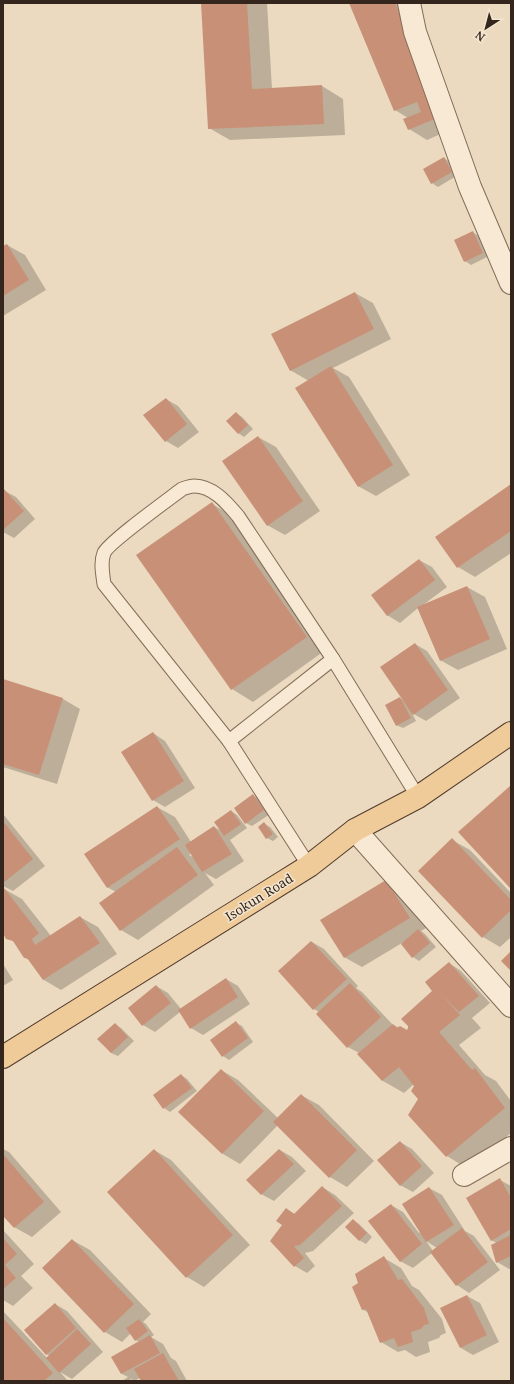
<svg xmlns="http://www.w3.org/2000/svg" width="514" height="1384" viewBox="0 0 514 1384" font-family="'Noto Serif',serif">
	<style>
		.shadow { fill: #0003; fill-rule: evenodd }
		.building { fill: #c89177 }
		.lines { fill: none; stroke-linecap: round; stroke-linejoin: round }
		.service-casing { stroke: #846c59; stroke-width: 15 }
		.minor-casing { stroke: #846c59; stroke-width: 24 }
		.primary-casing { stroke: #513b2d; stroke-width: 24 }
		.service { stroke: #f7e9d3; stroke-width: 13 }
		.minor { stroke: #f7e9d3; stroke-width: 22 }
		.primary { stroke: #eecb99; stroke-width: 22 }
		.labels { text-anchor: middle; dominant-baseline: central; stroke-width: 3; stroke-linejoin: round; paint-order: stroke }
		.street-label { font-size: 13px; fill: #34261d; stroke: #f3e5cf }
	</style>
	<rect width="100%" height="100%" fill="#ebdac0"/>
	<g class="shadow">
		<polygon points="202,3 267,3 272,89 322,86 343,99 345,135 230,140 209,128"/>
		<polygon points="350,3 408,3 459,126 427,140 409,129 408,118 395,110"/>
		<polygon points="444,158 450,162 458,175 438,187 432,183"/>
		<polygon points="472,232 479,236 489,256 471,265 465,261"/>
		<polygon points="7,245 25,255 46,290 3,316 3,248"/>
		<polygon points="355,293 373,303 391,339 333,368 349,377 410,475 376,496 358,486 309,381 290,370"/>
		<polygon points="166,399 178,406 199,432 178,448 166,441 145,416"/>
		<polygon points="236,413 242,417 253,429 244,437 238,433"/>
		<polygon points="258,437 276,447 320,511 285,535 267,525"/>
		<polygon points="511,486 511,553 475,577 458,567"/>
		<polygon points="3,490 16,497 35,519 14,538 3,532"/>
		<polygon points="212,504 233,516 327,649 253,702 232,689 137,556"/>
		<polygon points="419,560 432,567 447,587 423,605 467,587 485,597 507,649 458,670 440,660 418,608 400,623 387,615"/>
		<polygon points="415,644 427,651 460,698 426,721 412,713 416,721 403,728 396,725 400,698 405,701"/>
		<polygon points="3,680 63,699 80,709 57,784 3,767"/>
		<polygon points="153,733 165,741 195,788 165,807 153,800"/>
		<polygon points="253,796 260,799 270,814 252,826 246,823"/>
		<path d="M157,807L175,817L191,842L214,827L222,831L231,811L237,815L247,828L230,840L244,861L216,879L205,873L214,885L138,940L121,930L116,892L107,887ZM191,853L195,858L189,855Z"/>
		<polygon points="3,814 45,866 13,891 3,886"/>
		<polygon points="264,824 270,827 278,837 273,841 267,838"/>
		<polygon points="452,840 470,850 511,893 511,937 500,947 483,937 420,871"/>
		<polygon points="386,881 404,891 426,928 421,931 425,934 436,947 419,961 413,957 402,943 362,967 344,957"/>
		<polygon points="4,889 22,899 51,936 80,917 98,927 117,954 61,990 44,980 31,961 25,958 15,942 7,938 3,932 3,890"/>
		<polygon points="312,942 324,949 358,986 356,988 362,992 393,1025 407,1031 433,991 449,963 461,971 490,1003 472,1018 481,1028 459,1045 485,1075 496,1081 511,1101 511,1133 468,1169 447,1156 410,1114 420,1099 414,1084 404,1093 383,1081 359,1053 348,1047 317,1014 319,1012 314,1009"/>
		<polygon points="3,964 13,980 3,986"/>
		<polygon points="226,979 238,986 250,1004 203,1035 191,1028 180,1012 155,1032 143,1025 156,986 168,993 181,1009"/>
		<polygon points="236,1023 242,1026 253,1042 229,1060 223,1056"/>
		<polygon points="115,1024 121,1028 134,1041 118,1056 111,1053 99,1039"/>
		<polygon points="221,1070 238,1080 278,1118 301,1095 319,1105 374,1161 347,1187 330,1177 278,1125 240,1164 223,1154 180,1112"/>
		<polygon points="181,1075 187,1079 197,1091 170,1112 164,1108"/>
		<polygon points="400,1142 412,1149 434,1173 413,1192 400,1185"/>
		<polygon points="3,1149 9,1152 61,1212 32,1237 14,1227 3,1214"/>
		<polygon points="154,1150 171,1160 250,1245 204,1287 187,1277"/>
		<polygon points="280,1150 292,1157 306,1171 274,1201 261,1194"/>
		<polygon points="500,1180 511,1186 511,1270 497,1262 497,1243 491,1240"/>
		<polygon points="322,1187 335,1195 354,1213 313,1251 305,1253 315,1266 307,1273 295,1266 283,1225 286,1209 295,1214"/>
		<path d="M429,1188L442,1195L465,1231L474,1236L500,1270L469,1293L457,1285L432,1253L413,1268L400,1261L391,1205L403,1212L419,1233L420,1232ZM426,1241L437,1248L433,1251Z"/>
		<polygon points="353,1220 359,1224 372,1237 366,1244 359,1240"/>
		<polygon points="3,1230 34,1264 21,1276 33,1288 13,1306 3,1300"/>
		<polygon points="72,1240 90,1250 151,1314 143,1322 146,1324 154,1335 151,1337 163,1344 171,1358 176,1361 187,1381 142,1381 140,1378 134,1381 130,1378 132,1381 122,1381 128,1377 122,1374 113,1357 140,1342 135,1340 131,1333 122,1342 105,1332"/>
		<polygon points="384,1258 401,1268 412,1286 419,1290 442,1319 446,1333 441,1335 439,1338 428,1342 430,1352 416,1357 405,1350 398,1352 381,1342 369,1313 362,1309 359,1283"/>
		<polygon points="467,1296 480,1303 499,1342 473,1355 461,1348"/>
		<polygon points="55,1304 67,1311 103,1352 72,1379 60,1372 68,1381 3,1381 3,1311 47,1358 50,1356 46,1354"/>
	</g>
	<g class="building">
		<polygon points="201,3 247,3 252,89 322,85 324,124 208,129"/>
		<polygon points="349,3 395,3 442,116 408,130 403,119 421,112 417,102 394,111"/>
		<polygon points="444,157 452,172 431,184 423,169"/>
		<polygon points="473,231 483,253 464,262 454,240"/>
		<polygon points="7,244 29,280 3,296 3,246"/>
		<polygon points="355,292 374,329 290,371 271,334"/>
		<polygon points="331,366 393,465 358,487 295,388"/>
		<polygon points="166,398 187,424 165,442 143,415"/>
		<polygon points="236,412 248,425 238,434 226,421"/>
		<polygon points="258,436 303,501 267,526 222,461"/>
		<polygon points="511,484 511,531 457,568 435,537"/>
		<polygon points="3,488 24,511 3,530"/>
		<polygon points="212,502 307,637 231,690 136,555"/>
		<polygon points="419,559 435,580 387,616 371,595"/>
		<polygon points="467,586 490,639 440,661 417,607"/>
		<polygon points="415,643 448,690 413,715 380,667"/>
		<polygon points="3,679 63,698 39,775 3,764"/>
		<polygon points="400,697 411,718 396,726 385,705"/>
		<polygon points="153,732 184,781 152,801 121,752"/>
		<polygon points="511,785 511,889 458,832"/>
		<polygon points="253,794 264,810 245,824 234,808"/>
		<polygon points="157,806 180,839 107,888 84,854"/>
		<polygon points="231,810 241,824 224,836 214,822"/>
		<polygon points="3,821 33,859 3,883"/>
		<polygon points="264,822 273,834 266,839 258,827"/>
		<polygon points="214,826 232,854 202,872 185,845"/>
		<polygon points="452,838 511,900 511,910 482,938 418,871"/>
		<polygon points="177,847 198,875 120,931 99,903"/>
		<polygon points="386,880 410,918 344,958 320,920"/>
		<polygon points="4,888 39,933 32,939 35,945 80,916 100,943 43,980 27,958 24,958 13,941 6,939 3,933 3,889"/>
		<polygon points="418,929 430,943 412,958 401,944"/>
		<polygon points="311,941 347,979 313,1010 278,971"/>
		<polygon points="511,951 511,971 501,961"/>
		<polygon points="449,962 479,996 459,1012 442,995 460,1015 439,1032 472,1070 475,1068 505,1108 446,1157 408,1115 418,1099 411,1091 414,1086 399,1067 382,1081 357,1054 393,1024 397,1028 400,1026 407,1030 408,1028 408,1026 401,1019 432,991 425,982"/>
		<polygon points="226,978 238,997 190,1029 178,1010"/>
		<polygon points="350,983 381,1017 347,1048 316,1014"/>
		<polygon points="156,985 171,1003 142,1026 128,1008"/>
		<polygon points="236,1021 248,1038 222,1057 210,1040"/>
		<polygon points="115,1023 128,1037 111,1053 97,1039"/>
		<polygon points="221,1069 264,1111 222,1154 178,1112"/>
		<polygon points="181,1074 192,1088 163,1109 153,1095"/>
		<polygon points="301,1094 357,1150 329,1178 273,1122"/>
		<polygon points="400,1141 422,1166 400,1186 377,1160"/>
		<polygon points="154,1149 233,1235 186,1278 107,1192"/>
		<polygon points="279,1149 294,1164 261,1195 246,1180"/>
		<polygon points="3,1154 44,1202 14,1228 3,1216"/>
		<polygon points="500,1178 511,1198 511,1229 491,1241 466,1198"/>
		<polygon points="322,1186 342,1206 300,1245 294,1246 304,1258 294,1267 270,1241 282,1225 276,1221 286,1208 294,1214"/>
		<polygon points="429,1187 454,1225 426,1242 402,1204"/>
		<polygon points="391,1204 422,1244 400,1262 368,1221"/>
		<polygon points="353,1219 367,1233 359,1241 345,1227"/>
		<polygon points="462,1228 488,1262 456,1286 430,1252"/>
		<polygon points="511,1235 511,1256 496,1263 491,1245"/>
		<polygon points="3,1238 17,1254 5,1265 16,1278 3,1289"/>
		<polygon points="72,1239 134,1304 104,1333 42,1268"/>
		<polygon points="384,1256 398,1280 402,1279 424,1308 429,1324 424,1325 421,1329 411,1332 413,1342 398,1347 394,1338 380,1343 366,1309 362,1310 352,1287 358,1283 355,1274"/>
		<polygon points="467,1295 487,1335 460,1348 440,1308"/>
		<polygon points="55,1303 76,1328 46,1355 24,1330"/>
		<polygon points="3,1318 53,1373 44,1381 3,1381"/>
		<polygon points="139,1319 148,1331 135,1341 126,1328"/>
		<polygon points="77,1329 91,1344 59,1373 46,1358"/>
		<polygon points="150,1335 160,1353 121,1374 111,1357"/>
		<polygon points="163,1353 179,1381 141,1381 134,1369"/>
	</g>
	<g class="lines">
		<defs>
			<g id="service">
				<polyline points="229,741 333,659"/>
				<path d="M309,866L229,741L104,584C103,575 100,563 104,553C108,543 169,499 182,489C185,488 190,486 194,486C213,486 227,503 238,516L333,659L418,797"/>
			</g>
			<g id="minor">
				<polyline points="409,3 415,32 470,187 511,283"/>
				<polyline points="355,830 511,1006"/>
				<polyline points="464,1175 511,1148"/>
			</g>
			<polyline id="primary" points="3,1057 309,866 355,830 418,797 511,733"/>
		</defs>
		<use href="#service" class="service-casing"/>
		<use href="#minor" class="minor-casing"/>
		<use href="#primary" class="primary-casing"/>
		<use href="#service" class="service"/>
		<use href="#minor" class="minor"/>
		<use href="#primary" class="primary"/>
	</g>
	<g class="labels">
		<g class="street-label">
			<text transform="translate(259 897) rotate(-32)">Isokun Road</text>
		</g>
	</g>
	<rect width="514" height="1384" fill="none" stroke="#34261d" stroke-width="8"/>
	<g transform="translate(486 28) rotate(216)" stroke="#f3e5cf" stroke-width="3" paint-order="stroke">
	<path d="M0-3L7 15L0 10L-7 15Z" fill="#34261d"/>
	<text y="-6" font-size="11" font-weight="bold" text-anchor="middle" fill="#34261d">N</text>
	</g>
</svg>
